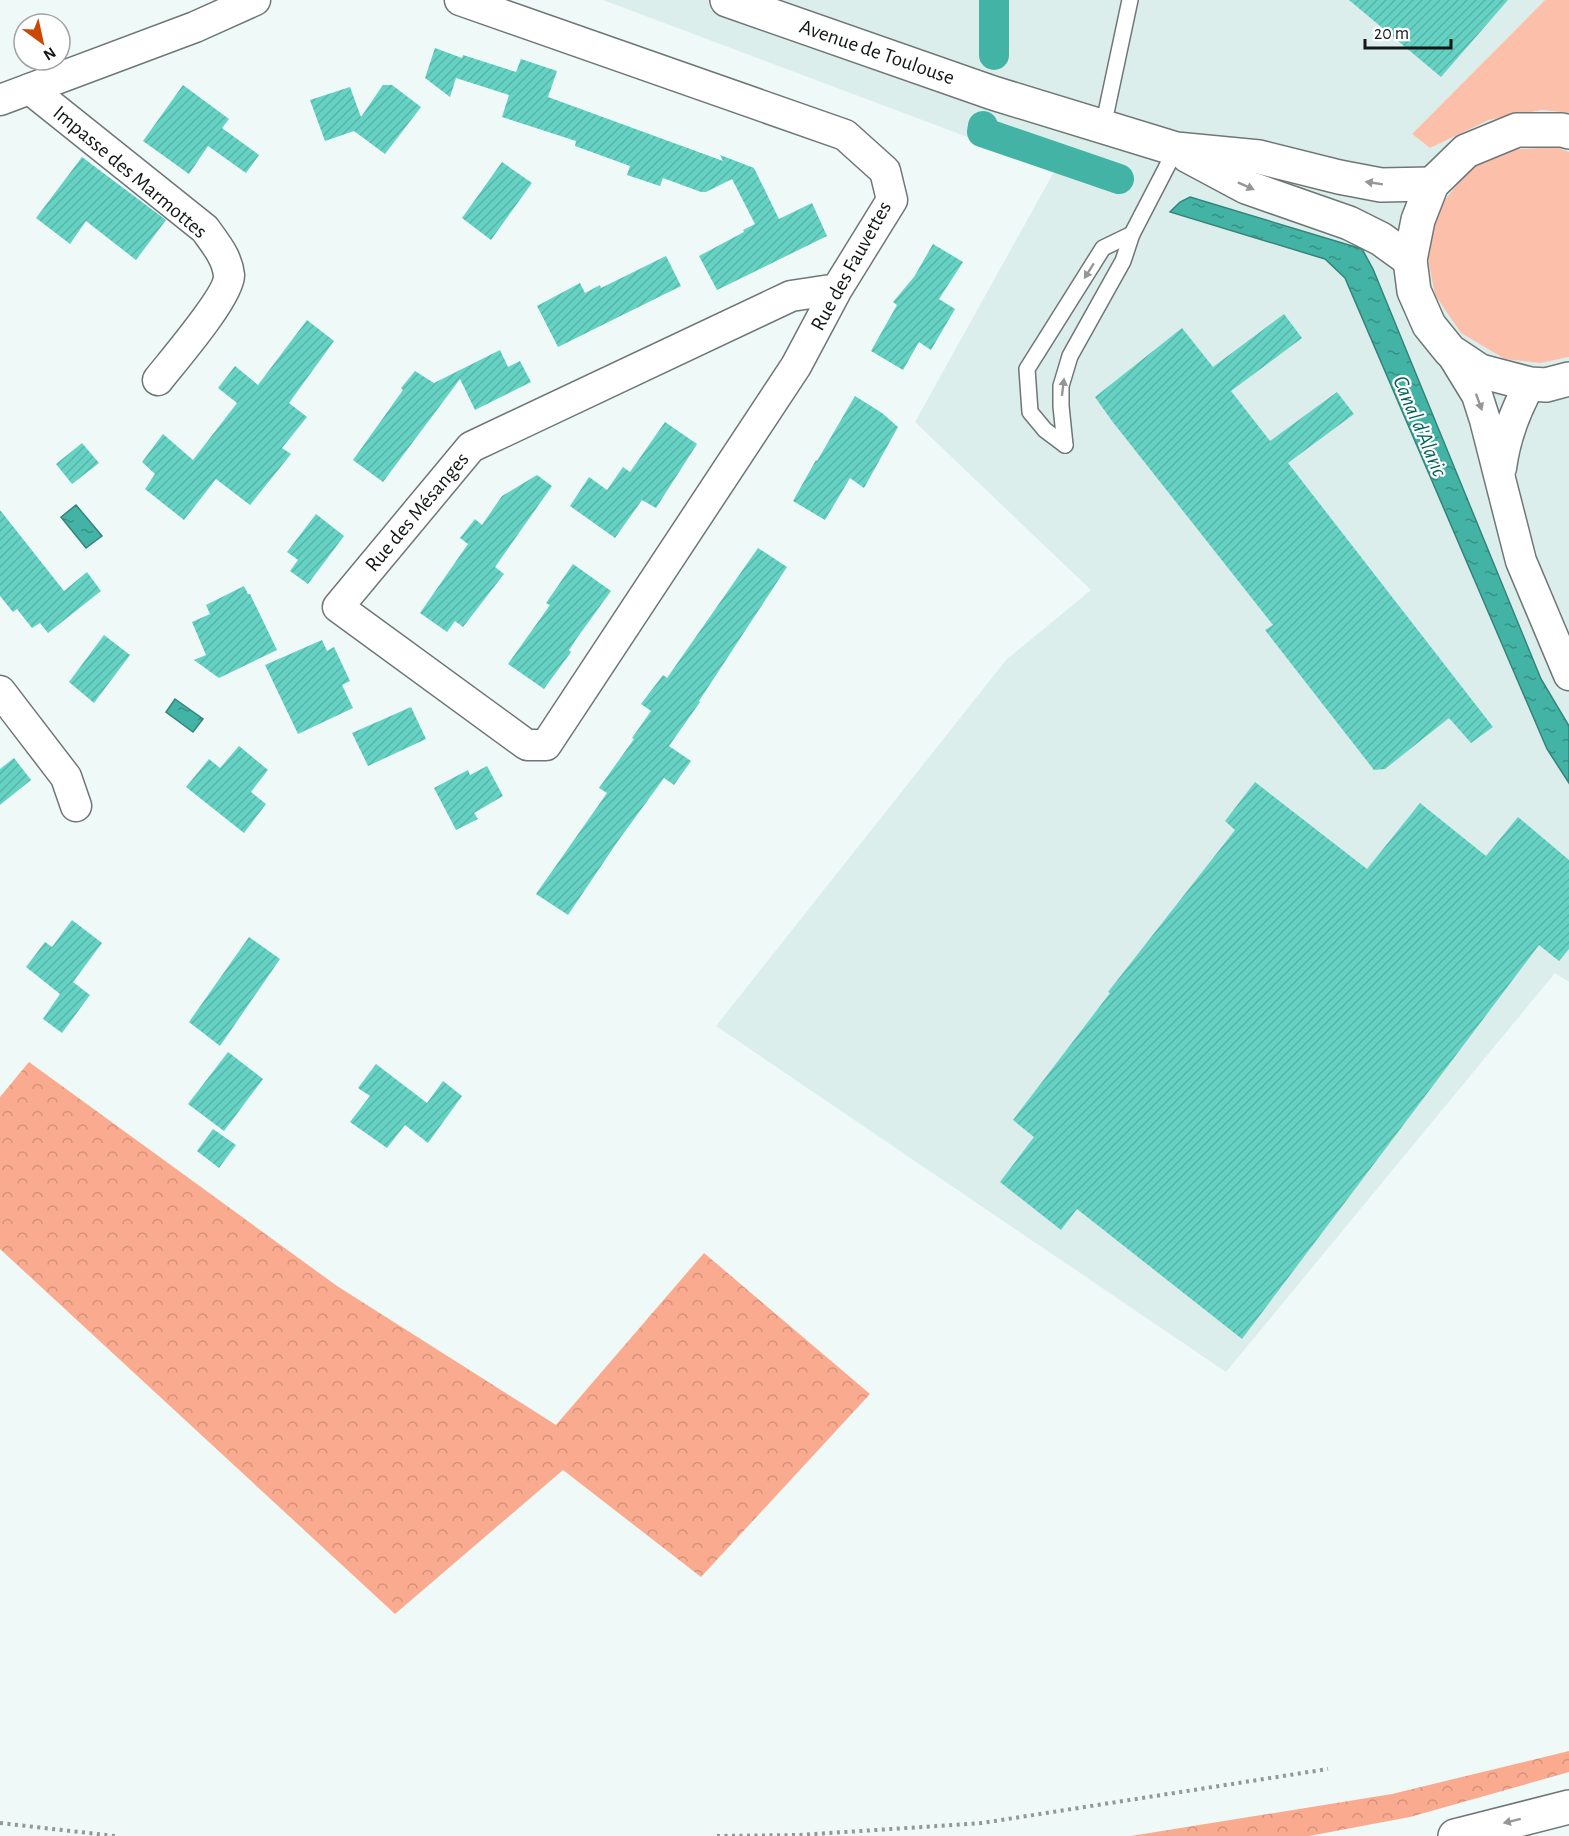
<svg xmlns="http://www.w3.org/2000/svg" width="1569" height="1836" viewBox="0 0 1569 1836" font-family="'Alegreya Sans',sans-serif">
	<style>
		.built { fill: #dbeeeb }
		.green { fill: #fcbfaa }
		.forest { fill: url(#forest-crowns) }
		.water { fill: url(#water-ripples); stroke: #35847a; stroke-width: 1.5 }
		.lines { fill: none; stroke-linecap: round; stroke-linejoin: round }
		.canal { stroke: #43b3a5; stroke-width: 30 }
		.building { fill: url(#building-hatch) }
		.service-casing { stroke: #6f7776; stroke-width: 18 }
		.minor-casing { stroke: #6f7776; stroke-width: 33 }
		.secondary-casing { stroke: #6f7776; stroke-width: 36 }
		.primary-casing { stroke: #6f7776; stroke-width: 36 }
		.motorway-casing { stroke: #6f7776; stroke-width: 36 }
		.path { stroke: #919897; stroke-width: 4; stroke-dasharray: 3 4.5; stroke-linecap: butt }
		.service { stroke: #fff; stroke-width: 15 }
		.minor { stroke: #fff; stroke-width: 30 }
		.secondary { stroke: #fff; stroke-width: 33 }
		.primary { stroke: #fff; stroke-width: 33 }
		.motorway { stroke: #fff; stroke-width: 33 }
		.oneway { fill: #959797 }
		.labels { text-anchor: middle; dominant-baseline: central; stroke-width: 4.5; stroke-linejoin: round; paint-order: stroke }
		.street-label { font-size: 21px; fill: #141717; stroke: #fff }
		.water-label { font-size: 22px; font-style: italic; fill: #006359; stroke: #fff }
	</style>
	<defs>
		<pattern id="forest-crowns" width="20" height="18" patternUnits="userSpaceOnUse" patternTransform="scale(1.5)"><rect width="20" height="18" fill="#faaa8e"/><path d="M2 6a3 3 0 1 1 6 0M12 15a3 3 0 1 1 6 0" fill="none" stroke="#d5927a"/></pattern>
		<pattern id="water-ripples" width="26" height="14" patternUnits="userSpaceOnUse" patternTransform="scale(1.5)"><rect width="26" height="14" fill="#43b3a5"/><path d="M2 4q2-2 4 0t4 0M15 11q2-2 4 0t4 0" fill="none" stroke="#379185"/></pattern>
		<pattern id="building-hatch" width="6" height="6" patternUnits="userSpaceOnUse" patternTransform="scale(1.5)"><rect width="6" height="6" fill="#65d2c4"/><path d="M-1 1l2-2M0 6l6-6M5 7l2-2" fill="none" stroke="#57b4a8"/></pattern>
	</defs>
	<rect width="100%" height="100%" fill="#eff9f7"/>
	<polygon class="built" points="603,0 1545,0 1412,134 1430,148 1489,120 1542,110 1569,113 1569,152 1556,147 1541,363 1569,357 1569,982 1555,973 1226,1372 716,1026 1006,660 1091,590 915,422 1055,170"/>
	<g class="green">
		<polygon points="1545,0 1569,0 1569,113 1542,110 1489,120 1430,148 1412,134"/>
		<polygon points="1556,147 1569,152 1569,357 1541,363 1505,359 1461,333 1435,295 1427,253 1436,212 1469,169 1506,150"/>
	</g>
	<g class="forest">
		<polygon points="29,1062 337,1286 556,1425 704,1253 870,1394 701,1577 563,1470 395,1614 0,1249 0,1097"/>
		<polygon points="1569,1751 1569,1772 1410,1817 1309,1836 1131,1836 1392,1794"/>
	</g>
	<g class="water">
		<polygon points="1190,197 1362,249 1373,269 1541,679 1569,726 1569,783 1547,749 1345,278 1325,259 1170,212 1180,202"/>
		<polygon points="76,505 102,536 86,548 61,517"/>
		<polygon points="175,699 203,719 193,732 166,712"/>
	</g>
	<g class="lines">
		<g class="canal">
			<polyline points="994,55 994,0"/>
			<polyline points="983,126 982,132 1119,179"/>
		</g>
	</g>
	<g class="building">
		<polygon points="1349,0 1508,0 1441,77"/>
		<polygon points="435,48 462,58 463,55 516,72 521,59 557,71 548,97 723,161 720,155 754,168 779,219 812,203 827,236 717,290 699,256 744,232 743,230 755,224 732,179 706,192 701,192 663,178 660,186 627,175 630,166 575,146 576,141 502,117 509,95 456,78 450,97 425,78"/>
		<polygon points="183,85 229,119 222,128 259,155 246,173 208,146 189,174 143,141"/>
		<polygon points="383,85 392,85 421,107 385,154 354,131 325,141 310,100 350,87 361,117"/>
		<polygon points="82,157 166,220 136,260 86,221 70,244 36,218"/>
		<polygon points="502,162 532,183 491,240 462,218"/>
		<polygon points="933,244 963,262 939,299 955,309 931,350 919,342 903,370 871,351 897,305 893,302 914,277"/>
		<polygon points="666,256 681,286 558,347 537,306 580,283 585,293 600,285 601,288"/>
		<polygon points="1284,314 1302,338 1231,391 1270,441 1337,392 1354,414 1288,463 1493,727 1471,743 1449,718 1385,769 1374,770 1265,630 1273,625 1112,421 1095,397 1182,328 1213,367"/>
		<polygon points="307,320 334,341 289,403 307,417 282,448 291,454 250,505 216,479 184,520 145,489 155,474 142,462 163,434 193,460 237,403 218,388 235,366 258,385"/>
		<polygon points="500,350 508,367 520,361 531,382 475,410 460,379 383,482 353,460 403,390 401,388 415,371 434,383"/>
		<polygon points="855,396 882,413 898,427 864,488 850,478 825,520 793,501 816,460 817,461"/>
		<polygon points="665,422 697,444 656,508 642,500 615,538 570,506 589,477 607,490 623,467 630,472"/>
		<polygon points="82,443 99,463 72,484 56,464"/>
		<polygon points="537,475 552,486 495,567 504,574 463,627 455,621 447,632 420,613 468,544 460,538 475,519 482,525 502,496"/>
		<polygon points="0,510 64,591 87,572 101,591 48,633 40,623 32,628 17,609 13,612 0,596"/>
		<polygon points="316,514 344,536 308,584 290,571 298,560 287,552"/>
		<polygon points="758,548 787,567 699,701 700,702 669,746 691,761 674,785 664,778 618,841 568,915 536,894 607,793 599,788 634,739 632,738 651,711 641,704 663,675 667,678"/>
		<polygon points="573,564 611,591 577,638 569,650 571,652 544,689 508,664 550,605 546,603"/>
		<polygon points="244,586 248,594 250,594 277,650 219,678 194,660 206,655 192,622 210,614 206,605"/>
		<polygon points="104,635 130,655 94,703 69,682"/>
		<polygon points="322,640 327,651 334,647 350,681 342,685 353,708 298,734 265,665"/>
		<polygon points="411,707 426,739 368,766 352,733"/>
		<polygon points="239,746 268,770 251,792 266,804 244,833 186,787 209,759 220,768"/>
		<polygon points="14,758 31,780 0,805 0,769"/>
		<polygon points="487,766 503,796 474,813 478,819 456,830 434,788 468,770 470,775"/>
		<polygon points="1255,782 1367,869 1420,803 1486,856 1518,817 1569,860 1569,949 1559,961 1539,945 1242,1339 1077,1209 1061,1230 1000,1182 1034,1137 1013,1120 1110,993 1108,992 1235,830 1225,821"/>
		<polygon points="72,920 102,943 73,982 90,995 62,1033 43,1019 60,994 26,967 45,942 52,947"/>
		<polygon points="249,937 280,959 220,1046 189,1022"/>
		<polygon points="228,1052 263,1079 224,1131 188,1104"/>
		<polygon points="376,1064 427,1103 443,1081 462,1096 428,1143 405,1125 387,1148 350,1122 370,1096 358,1088"/>
		<polygon points="213,1129 236,1145 219,1168 197,1151"/>
	</g>
	<g class="lines">
		<defs>
			<g id="service">
				<polyline points="1103,127 1130,0"/>
				<polyline points="1065,445 1061,406 1061,386 1070,356 1123,261 1132,234 1176,149"/>
				<polyline points="1065,445 1045,430 1030,412 1027,369 1103,248 1132,234"/>
			</g>
			<g id="minor">
				<polyline points="460,0 845,135 885,171 892,200 837,289 796,366 546,745 527,745 338,607 471,447 791,296 837,289"/>
				<path d="M30,89L205,229C215,243 227,257 229,275C230,295 172,362 158,380"/>
				<polyline points="0,100 195,27 255,0"/>
				<polyline points="1450,351 1477,395 1485,420 1521,561 1569,675"/>
				<path d="M1501,468C1505,437 1515,411 1530,384"/>
				<polyline points="0,691 66,777 76,806"/>
			</g>
			<g id="secondary">
				<polyline points="727,0 993,93 1176,149 1259,157 1339,177 1381,185 1432,184"/>
				<polyline points="1188,156 1246,187 1349,223 1381,239 1410,260"/>
			</g>
			<polyline id="primary" points="1569,132 1562,130 1517,130 1466,151 1432,184 1418,220 1410,260 1414,291 1429,325 1450,351 1480,371 1530,384 1546,385 1569,379"/>
			<polyline id="motorway" points="1455,1836 1569,1807"/>
		</defs>
		<use href="#service" class="service-casing"/>
		<use href="#minor" class="minor-casing"/>
		<use href="#secondary" class="secondary-casing"/>
		<use href="#primary" class="primary-casing"/>
		<use href="#motorway" class="motorway-casing"/>
		<g class="path">
			<polyline points="0,1823 115,1836"/>
			<polyline points="717,1836 800,1835 982,1823 1328,1769"/>
		</g>
		<use href="#service" class="service"/>
		<use href="#minor" class="minor"/>
		<use href="#secondary" class="secondary"/>
		<use href="#primary" class="primary"/>
		<use href="#motorway" class="motorway"/>
	</g>
	<defs><path id="oneway-solid" d="M-6-.8H1V-3.2L6.5 0L1 3.2V.8H-6Z" transform="scale(1.5)"/></defs>
	<g class="oneway">
		<use href="#oneway-solid" transform="translate(1374 183) rotate(-171)"/>
		<use href="#oneway-solid" transform="translate(1246 186) rotate(24)"/>
		<use href="#oneway-solid" transform="translate(1089 271) rotate(122)"/>
		<use href="#oneway-solid" transform="translate(1063 387) rotate(-83)"/>
		<use href="#oneway-solid" transform="translate(1479 402) rotate(70)"/>
		<use href="#oneway-solid" transform="translate(1512 1821) rotate(166)"/>
	</g>
	<g class="labels">
		<g class="street-label">
			<text transform="translate(877 52) rotate(19)">Avenue de Toulouse</text>
			<text transform="translate(130 172) rotate(40)">Impasse des Marmottes</text>
			<text transform="translate(851 266) rotate(-61)">Rue des Fauvettes</text>
			<text transform="translate(417 512) rotate(-50)">Rue des Mésanges</text>
		</g>
		<g class="water-label">
			<text transform="translate(1420 426) rotate(67)">Canal d'Alaric</text>
		</g>
	</g>
	<g transform="translate(42 42) rotate(147)"><circle r="28" fill="#ffffff" stroke="#a1a2a2" stroke-width="1.5"/>
	<path d="M0-4.5L10 22L0 15L-10 22Z" fill="#cc4703"/>
	<text y="-9" font-size="16" font-weight="bold" text-anchor="middle" fill="#141717">N</text>
	</g>
	<path d="M1365 39v9h86v-9" fill="none" stroke="#141717" stroke-width="3"/>
	<text x="1374" y="39" font-size="18" fill="#141717" stroke="#ffffff" stroke-width="4.5" paint-order="stroke">20 m</text>
</svg>
